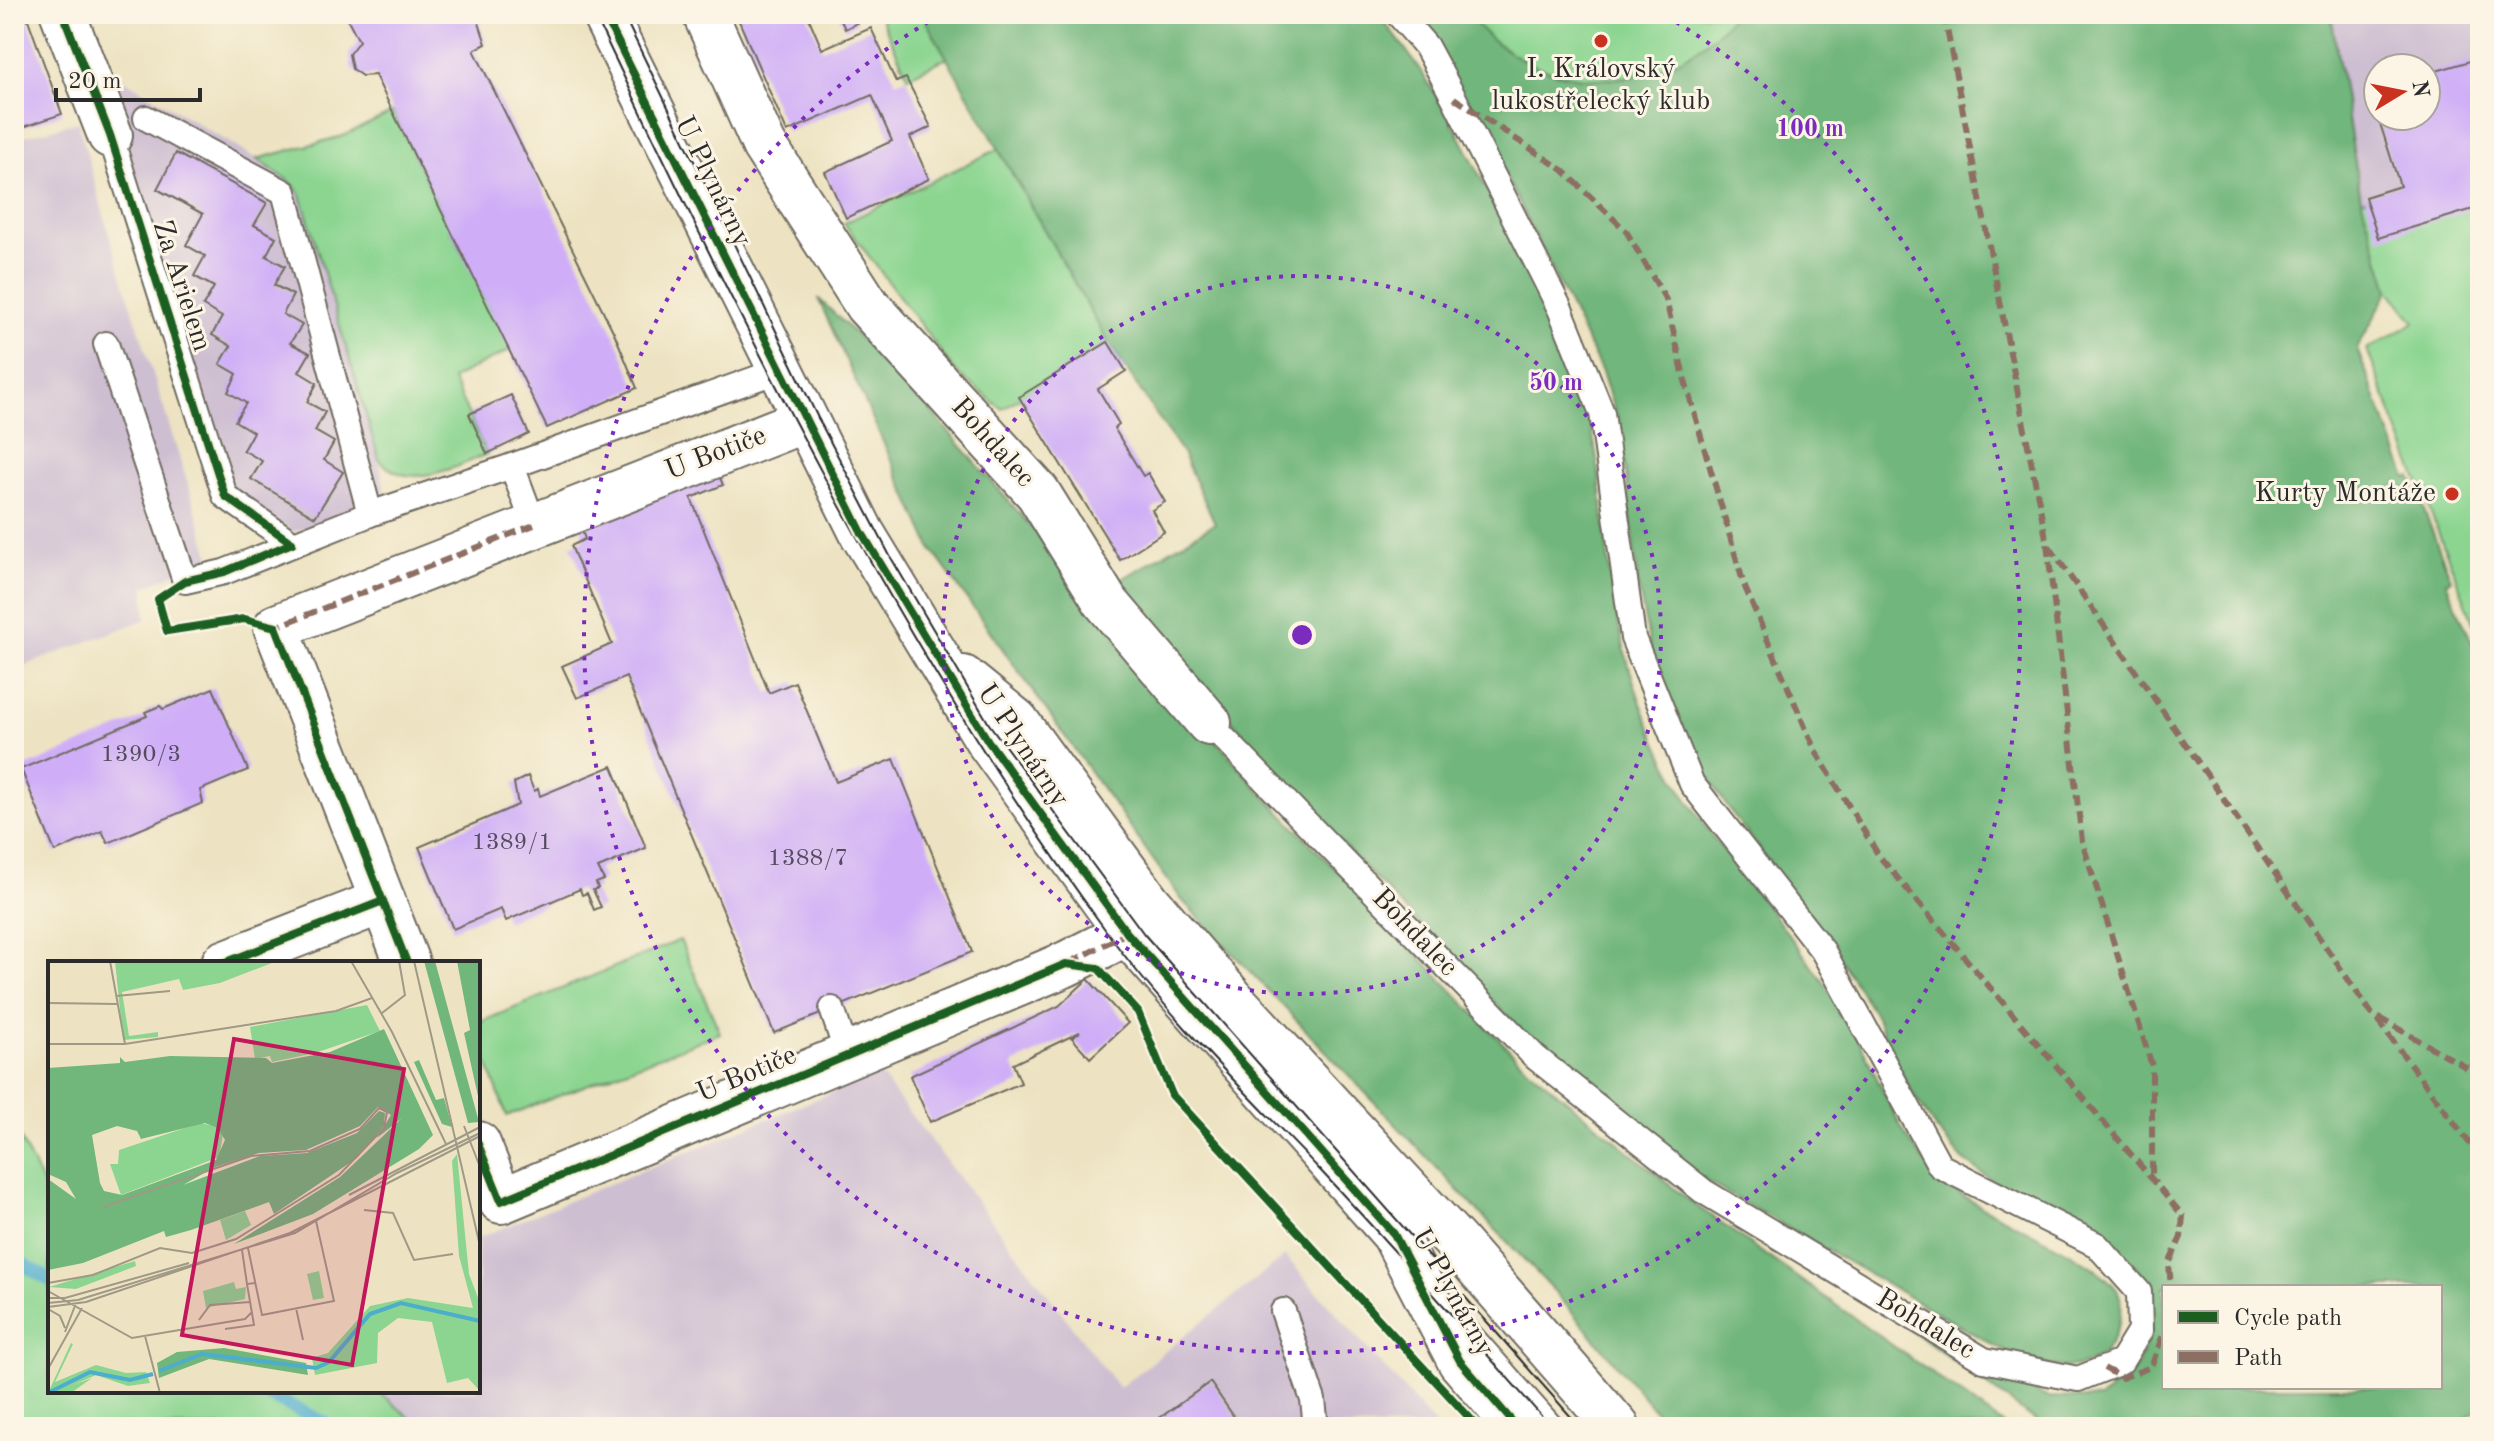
<svg xmlns="http://www.w3.org/2000/svg" width="2494" height="1441" viewBox="0 0 2494 1441" font-family="'Old Standard TT',serif">
	<style>
		.industrial { fill: #cebed1; fill-rule: evenodd }
		.green { fill: #8cd591; stroke: #5c805e; stroke-width: 2 }
		.forest { fill: #71b67b; stroke: #4e7053; stroke-width: 2; fill-rule: evenodd }
		.lines { fill: none; stroke-linecap: round; stroke-linejoin: round }
		.stream { stroke: #4dadcc; stroke-width: 14 }
		.building { fill: #cfaef7 }
		.service-casing { stroke: #6f6b60; stroke-width: 28 }
		.minor-casing { stroke: #6f6b60; stroke-width: 48 }
		.tertiary-casing { stroke: #6f6b60; stroke-width: 48 }
		.service { stroke: #fff; stroke-width: 24 }
		.minor { stroke: #fff; stroke-width: 44 }
		.tertiary { stroke: #fff; stroke-width: 44 }
		.tram { stroke: #2b2b2b; stroke-width: 2 }
		.quiet { stroke: #8d6e63; stroke-width: 6; stroke-dasharray: 12 6; stroke-linecap: butt }
		.cycleway-casing { stroke: #fcf5e5; stroke-width: 13 }
		.cycleway { stroke: #1b5e20; stroke-width: 8 }
		.ring { fill: none; stroke: #7b2cbf; stroke-width: 4; stroke-dasharray: 4 8 }
		.poi-dot { fill: #c8321e; stroke: #fcf5e5; stroke-width: 3 }
		.labels { text-anchor: middle; dominant-baseline: central; stroke-width: 6; stroke-linejoin: round; paint-order: stroke }
		.number-label { font-size: 24px; fill: #544c5e }
		.poi-label { font-size: 28px; fill: #2b2b2b; stroke: #fcf5e5 }
		.street-label { font-size: 28px; fill: #2b2b2b; stroke: #fcf5e5 }
		.inset-river { fill: none; stroke: #4dadcc; stroke-width: 4 }
		.inset-road { fill: none; stroke: #9f9986; stroke-width: 2 }
		.view { fill: #c2185b; fill-opacity: 0.15; stroke: #c2185b; stroke-width: 4 }
		.inset-edge { fill: none; stroke: #2b2b2b; stroke-width: 4 }
		.centre { fill: #7b2cbf; stroke: #fcf5e5; stroke-width: 4 }
		.ring-label { font-size: 24px; text-anchor: middle; font-weight: bold; fill: #7b2cbf; stroke: #fcf5e5; stroke-width: 6; stroke-linejoin: round; paint-order: stroke }
	</style>
	<rect width="100%" height="100%" fill="#fcf5e5"/>
	<filter id="ink" filterUnits="userSpaceOnUse"><feTurbulence type="fractalNoise" baseFrequency=".0125" numOctaves="2"/><feDisplacementMap in="SourceGraphic" scale="16" xChannelSelector="R" yChannelSelector="G"/><feConvolveMatrix kernelMatrix="1 2 1 2 8 2 1 2 1" color-interpolation-filters="sRGB"/></filter>
	<filter id="wash" filterUnits="userSpaceOnUse"><feTurbulence type="fractalNoise" baseFrequency=".006" numOctaves="4" result="noise"/><feDisplacementMap in="SourceGraphic" scale="32" xChannelSelector="R" yChannelSelector="G"/><feGaussianBlur stdDeviation="1.8" result="paint"/><feColorMatrix in="noise" values="0 0 0 0 0 0 0 0 0 0 0 0 0 0 0 0 0 1.4 0 .05"/><feComposite in="paint" operator="in"/></filter>
	<g filter="url(#wash)">
		<rect width="100%" height="100%" fill="#ede3c2"/>
		<g class="industrial">
			<path d="M2331,14H2480V161L2361,200ZM2378,68H2426V116H2378Z"/>
			<polygon points="118,76 257,159 292,183 301,195 379,459 386,498 293,532 231,489 108,94"/>
			<polygon points="78,122 109,234 211,558 144,587 146,619 14,670 14,139"/>
			<polygon points="879,1073 1119,1388 1285,1256 1437,1427 421,1427 378,1391 478,1391 478,1238"/>
		</g>
		<g class="green">
			<polygon points="879,14 922,14 948,57 908,77"/>
			<path d="M1468,14H1734C1667,101 1535,100 1468,14Z"/>
			<path d="M393,112L510,350L452,379L487,454C454,468 406,492 379,459L301,195L292,183L257,159L343,136Z"/>
			<polygon points="998,149 1108,342 1002,409 956,372 844,223"/>
			<polygon points="2480,161 2480,639 2367,350 2415,322 2389,290 2361,200"/>
			<polygon points="680,940 720,1033 507,1116 478,1039 478,1023"/>
			<polygon points="14,1126 50,1199 50,1391 378,1391 421,1427 14,1427"/>
		</g>
		<g class="forest">
			<path d="M922,14H1377C1441,86 1481,178 1523,264C1550,321 1581,375 1593,437C1603,485 1604,534 1611,582C1625,673 1652,750 1705,826C1754,895 1815,959 1855,1033C1884,1087 1899,1144 1948,1185C1983,1215 2105,1259 2119,1294C2124,1306 2120,1324 2115,1335C2093,1385 2043,1365 2004,1351L1702,1179L1538,1048L1275,774L1119,581L1215,523L1182,453L1108,342Z"/>
			<path d="M1400,14H1468C1535,100 1667,101 1734,14H2331L2361,199L2389,290L2357,349L2407,478L2411,477L2451,579L2446,582L2480,661V1408L2453,1427H2045L1894,1318L1992,1374L2047,1397L2100,1399L2137,1366L2151,1329L2150,1283L2118,1248L2007,1191L1963,1160L1933,1125L1905,1081L1878,1020L1840,959L1726,805L1692,752L1651,652L1637,579L1622,435L1602,372L1495,154ZM2164,1287H2440V1387H2164Z"/>
			<polygon points="818,298 910,387 1258,789 1524,1065 1687,1199 2007,1427 1669,1427 1557,1294 1182,900 932,550"/>
		</g>
		<g class="lines">
			<g class="stream">
				<polyline points="14,1259 50,1280"/>
				<polyline points="260,1391 333,1427"/>
			</g>
		</g>
		<g id="blocks">
			<g class="building">
				<polygon points="14,14 26,14 62,114 14,130"/>
				<polygon points="345,14 476,14 486,44 474,50 615,335 637,388 547,428 375,75 362,76 352,69 349,54 359,41"/>
				<polygon points="736,14 807,14 822,49 871,28 896,82 906,78 931,127 910,137 929,179 846,218 825,172 892,141 872,95 787,132"/>
				<polygon points="838,14 853,14 857,23 845,29"/>
				<polygon points="2480,58 2480,207 2378,238 2365,197 2400,186 2370,92 2378,89 2378,116 2426,116 2426,74"/>
				<polygon points="176,153 267,203 254,225 276,237 266,256 285,266 274,285 293,295 283,314 302,325 290,343 310,353 299,372 317,383 307,402 325,412 315,431 334,442 324,460 343,472 315,517 251,479 262,461 243,450 253,432 235,421 246,403 228,392 237,374 220,364 231,346 212,335 222,317 203,306 214,287 194,276 205,256 186,245 203,214 157,189"/>
				<polygon points="1108,342 1126,371 1098,389 1119,424 1114,428 1143,476 1148,473 1165,502 1152,510 1164,532 1120,560 1019,397"/>
				<polygon points="511,395 529,434 487,454 469,414"/>
				<polygon points="716,468 723,485 691,498 769,693 795,682 836,782 894,759 972,952 774,1033 626,677 577,698 562,666 612,644 571,546 585,539 579,523"/>
				<polygon points="213,688 248,770 200,790 203,803 108,843 102,831 55,852 21,769 147,716 145,712 160,706 163,709"/>
				<polygon points="612,766 646,848 598,868 604,880 596,883 598,888 593,890 601,907 594,910 587,893 582,895 580,889 506,921 501,909 453,929 419,847 518,805 514,783 528,776 534,791 538,789 540,796"/>
				<polygon points="1088,979 1128,1023 1090,1058 1072,1038 1080,1032 1013,1064 1021,1083 930,1122 910,1076 1059,1006"/>
				<polygon points="1210,1382 1241,1427 1147,1427"/>
			</g>
		</g>
	</g>
	<g filter="url(#ink)">
		<use href="#blocks" fill-opacity="0" stroke="#6f6b60" stroke-width="2"/>
		<g class="lines">
			<defs>
				<g id="service">
					<polyline points="146,118 284,192 370,514"/>
					<polyline points="110,135 225,496 292,543"/>
					<polyline points="106,344 185,581 224,572 370,514 512,466 534,525"/>
					<polyline points="512,466 780,370"/>
					<polyline points="1209,723 1535,1057 1703,1191 1984,1360 2078,1379 2121,1362 2140,1331 2139,1292 2097,1245 1940,1166 1823,951 1692,784 1633,638 1602,413 1560,309 1454,98 1426,46 1398,14"/>
					<polyline points="832,1009 848,1057"/>
					<polyline points="1283,1311 1313,1400 1316,1427"/>
					<polyline points="1453,1316 1551,1427"/>
				</g>
				<g id="minor">
					<polyline points="63,14 110,135"/>
					<polyline points="705,14 764,145 867,305 1038,493 1105,601 1209,723"/>
					<polyline points="224,963 383,901"/>
					<polyline points="407,963 276,627 805,420"/>
					<polyline points="478,1144 501,1201 1066,964 1127,933"/>
				</g>
				<g id="tertiary">
					<polyline points="604,14 862,533 988,741 1127,933 1394,1234 1460,1361 1517,1427"/>
					<polyline points="963,678 1016,721 1148,902 1238,1006 1457,1243 1617,1427"/>
				</g>
			</defs>
			<use href="#service" class="service-casing"/>
			<use href="#minor" class="minor-casing"/>
			<use href="#tertiary" class="tertiary-casing"/>
			<use href="#service" class="service"/>
			<use href="#minor" class="minor"/>
			<use href="#tertiary" class="tertiary"/>
			<g class="tram">
				<path d="M594,14C745,331 898,648 1107,932C1169,1018 1247,1093 1320,1170C1399,1254 1475,1341 1551,1427"/>
				<polyline points="623,14 818,418 890,556 989,724 1144,934 1580,1427"/>
			</g>
			<g class="quiet">
				<polyline points="1944,14 2047,543 2082,841 2152,1066 2152,1178"/>
				<polyline points="1454,98 1563,170 1626,231 1666,300 1685,381 1744,585 1815,750 1879,856 2183,1216 2181,1237 2169,1264 2171,1287"/>
				<polyline points="2049,546 2372,1014 2480,1075"/>
				<polyline points="278,631 276,627 534,525"/>
				<polyline points="1071,962 1127,933"/>
				<polyline points="2377,1020 2480,1157"/>
				<polyline points="2104,1368 2122,1378 2151,1367 2164,1332"/>
			</g>
			<defs>
				<g id="cycleway">
					<polyline points="63,14 110,135 225,496 292,543"/>
					<polyline points="604,14 862,533 988,741 1127,933 1394,1234 1460,1361 1517,1427"/>
					<polyline points="292,543 224,572 185,581 158,599 167,631 244,619 276,627 407,963"/>
					<polyline points="224,963 383,901"/>
					<polyline points="478,1144 501,1201 1066,964 1098,968 1138,1012 1172,1095 1478,1427"/>
				</g>
			</defs>
			<use href="#cycleway" class="cycleway-casing"/>
			<use href="#cycleway" class="cycleway"/>
		</g>
	</g>
	<g class="ring">
		<circle cx="1302" cy="635" r="359"/>
		<path d="M1666 16A718 718 0 1 1 938 16"/>
	</g>
	<g class="poi-dot">
		<circle cx="1601" cy="41" r="8"/>
		<circle cx="2452" cy="494" r="8"/>
	</g>
	<g class="labels">
		<g class="number-label">
			<text x="141" y="755">1390/3</text>
			<text x="512" y="843">1389/1</text>
			<text x="808" y="859">1388/7</text>
		</g>
		<g class="poi-label">
			<text x="1601" y="70">I. Královský<tspan x="1601" dy="32">lukostřelecký klub</tspan></text>
			<text x="2436" y="494" text-anchor="end">Kurty Montáže</text>
		</g>
		<g class="street-label">
			<text transform="translate(712 182) rotate(64)">U Plynárny</text>
			<text transform="translate(181 286) rotate(72)">Za Arielem</text>
			<text transform="translate(992 443) rotate(48)">Bohdalec</text>
			<text transform="translate(716 454) rotate(-21)">U Botiče</text>
			<text transform="translate(1022 746) rotate(56)">U Plynárny</text>
			<text transform="translate(1414 933) rotate(46)">Bohdalec</text>
			<text transform="translate(747 1075) rotate(-23)">U Botiče</text>
			<text transform="translate(1452 1293) rotate(61)">U Plynárny</text>
			<text transform="translate(1925 1325) rotate(31)">Bohdalec</text>
		</g>
	</g>
	<g transform="translate(48 961)">
		<rect width="432" height="432" fill="#ede3c2"/>
		<path d="M67,0H229L172,22L135,29L131,18L74,31L81,75L110,71V76L75,79ZM319,44L332,70L267,92L224,101L222,95L207,98L202,66ZM152,162L168,165L175,174L171,196L73,234L62,203H70L71,189ZM409,193L421,313L432,342V430L420,417L399,422L384,361L350,357L330,372L329,402L267,414L264,397L280,392L322,345L360,337L425,347L411,295L404,200ZM197,250L203,264L178,279L172,259ZM87,300L88,305L28,328L1,326ZM271,310L276,337L265,339L259,313ZM186,321L188,328L198,326L197,338L158,347L155,330ZM23,382L25,383L7,421L48,404L78,412L98,411L102,422L80,425L48,414L25,424L44,417L23,432H0Z" fill="#8cd591"/>
		<path d="M376,0H387L431,161L420,162ZM409,0H432V144L416,72L422,69ZM336,68L385,174L371,188L265,253L186,283L292,216L354,157L329,177L343,154L330,146L312,165L258,189L211,192L167,206L135,224L212,195L259,192L309,172L331,150L337,152L336,165L309,197L226,253L221,241L143,269L118,276L116,270L35,302L0,309V218L28,238L18,221L0,213V107L72,102V96L77,101L122,95L218,97L224,102L282,91ZM157,162L170,167L177,179L168,199L74,234L56,230L52,222L44,174L69,165L89,170L93,178ZM371,99L388,139L396,137L404,166L394,163L366,101ZM176,387L258,402L260,414L161,398L111,417L109,402L129,391Z" fill="#71b67b" fill-rule="evenodd"/>
		<path class="inset-river" d="M111,410L154,393L268,407L281,401L322,353L353,342L432,360M0,432L42,411L82,419L105,413"/>
		<path class="inset-road" d="M62,0L77,83M303,0L344,71L398,183M366,0L432,285M0,1H63M68,35L122,30M0,42L69,43M334,52L357,34L351,0M0,83H77L288,50L324,37M416,165L432,206M301,234L432,166M55,246L203,195L262,190L312,168L331,147L339,151L336,167L291,214L188,278L144,292M316,249L345,252L366,299L405,293M200,287L214,354L286,340L268,260M194,289L199,323M0,322L45,314L112,287L144,292M0,330L84,377L197,358L204,351M0,337H17L141,302M0,342L30,339L247,272L349,212L432,172M0,346L38,341L242,272L432,175M248,347L255,379M0,348L12,355L17,367M151,359L162,344L202,341M177,368L206,364L199,323L207,322M17,371L28,342M97,375L112,432M0,408L34,347"/>
		<path class="view" d="M186,78L356,108L304,404L134,374Z"/>
		<rect width="432" height="432" class="inset-edge"/>
	</g>
	<circle cx="1302" cy="635" r="12" class="centre"/>
	<g class="ring-label">
		<text x="1810" y="136">100 m</text>
		<text x="1556" y="390">50 m</text>
	</g>
	<rect width="2494" height="1441" fill="none" stroke="#fcf5e5" stroke-width="48"/>
	<rect x="2162" y="1285" width="280" height="104" fill="#fcf5e5" stroke="#a8a49b" stroke-width="2"/>
	<rect x="2178" y="1311" width="40" height="12" fill="#1b5e20" stroke="#a8a49b" stroke-width="2"/>
	<text x="2234" y="1325" font-size="24" fill="#2b2b2b">Cycle path</text>
	<rect x="2178" y="1351" width="40" height="12" fill="#8d6e63" stroke="#a8a49b" stroke-width="2"/>
	<text x="2234" y="1365" font-size="24" fill="#2b2b2b">Path</text>
	<g transform="translate(2402 92) rotate(80)"><circle r="38" fill="#fcf5e5" stroke="#a8a49b" stroke-width="2"/>
	<path d="M0-6L14 30L0 20L-14 30Z" fill="#c8321e"/>
	<text y="-12" font-size="22" font-weight="bold" text-anchor="middle" fill="#2b2b2b">N</text>
	</g>
	<path d="M56 88v12h144v-12" fill="none" stroke="#2b2b2b" stroke-width="4"/>
	<text x="68" y="88" font-size="24" fill="#2b2b2b" stroke="#fcf5e5" stroke-width="6" paint-order="stroke">20 m</text>
</svg>
